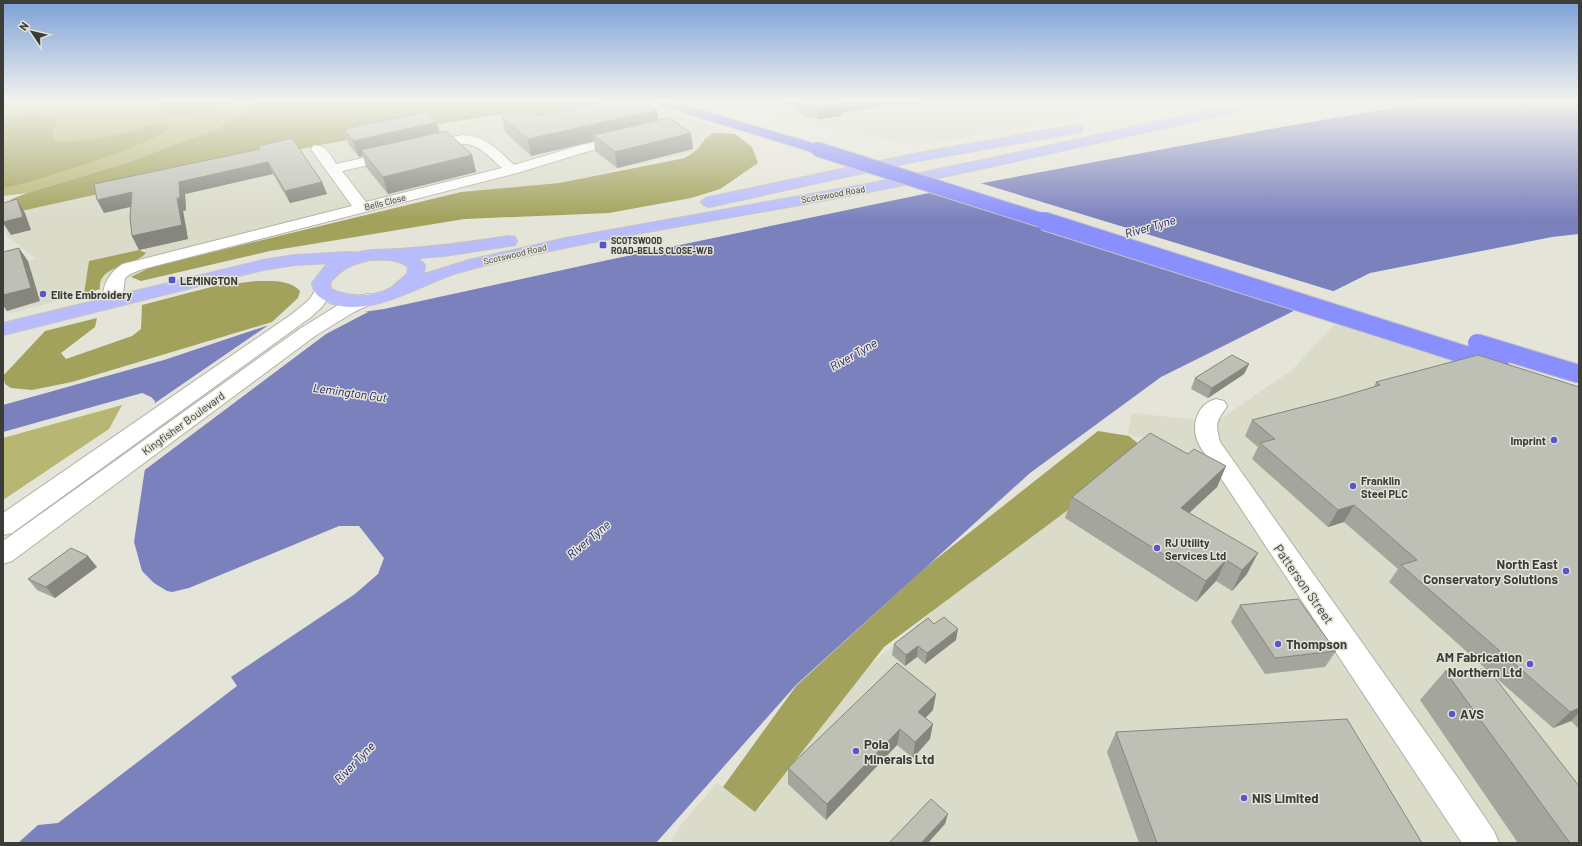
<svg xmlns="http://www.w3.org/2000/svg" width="1582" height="846" viewBox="0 0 1582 846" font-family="Barlow,sans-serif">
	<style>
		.built { fill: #dadbc9 }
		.green { fill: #b7b773 }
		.forest { fill: #a2a25d }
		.water { fill: #7b81bd }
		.pier { fill: #e4e4d9 }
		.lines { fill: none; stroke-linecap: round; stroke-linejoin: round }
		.minor-casing { stroke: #b1b1a7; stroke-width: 2 }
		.major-casing { stroke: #c4c4c3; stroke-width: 2 }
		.highway-casing { stroke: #c4c4c3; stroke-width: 2 }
		.minor { fill: #fff; fill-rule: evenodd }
		.major { fill: #b8bcfd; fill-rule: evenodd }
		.highway { fill: #898ffc; fill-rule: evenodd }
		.highway-bridge-far1-casing { stroke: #c4c4c3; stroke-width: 16; stroke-linecap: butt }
		.highway-bridge-casing { stroke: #c4c4c3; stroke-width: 20; stroke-linecap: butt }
		.highway-bridge-far1 { stroke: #898ffc; stroke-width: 14 }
		.highway-bridge { stroke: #898ffc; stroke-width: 18 }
		.wall { fill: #a4a59c }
		.shaded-wall { fill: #86867f }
		.building { fill: #bfc0b5; stroke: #86867f }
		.poi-dot { fill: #5856ce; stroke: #e4e4d9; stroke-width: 1.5 }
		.labels { text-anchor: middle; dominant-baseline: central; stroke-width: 3; stroke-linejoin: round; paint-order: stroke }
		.far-street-label { font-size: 9px; fill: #3c3c38; stroke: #e4e4d9 }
		.far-poi-label { font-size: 9px; font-weight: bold; fill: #3c3c38; stroke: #e4e4d9; text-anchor: start }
		.poi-label { font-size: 11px; font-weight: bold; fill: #3c3c38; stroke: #e4e4d9; text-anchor: start }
		.street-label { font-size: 11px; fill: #3c3c38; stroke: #e4e4d9 }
		.water-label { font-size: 12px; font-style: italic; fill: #252068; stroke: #e4e4d9 }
		.near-poi-label { font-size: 13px; font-weight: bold; fill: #3c3c38; stroke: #e4e4d9; text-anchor: start }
		.near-street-label { font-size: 13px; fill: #3c3c38; stroke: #e4e4d9 }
	</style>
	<rect width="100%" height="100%" fill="#e4e4d9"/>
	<g class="built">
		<polygon points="728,101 1067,101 1065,107 1084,115 1023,128 916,145 785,120"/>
		<polygon points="1372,101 1432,101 1390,108"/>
		<polygon points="644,104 723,129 728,137 694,152 559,183 477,191 463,187 316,224 287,233 151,267 131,277 99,286 100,289 84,294 11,313 5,312 3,310 3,268 36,259 7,236 3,223 3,215 243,161 359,138 524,112"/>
		<polygon points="1335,324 1579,402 1579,843 670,843 681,825 717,783 760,809 833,697 1012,543 1155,441 1128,434 1132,413 1216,422 1292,370"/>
	</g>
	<g class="green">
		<polygon points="3,101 262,101 262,102 216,129 126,163 27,193 3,196"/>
		<polygon points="122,405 109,429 3,500 3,438"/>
	</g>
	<g class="forest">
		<path d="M159,101H232C212,113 190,115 167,117L161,108Z"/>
		<polygon points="262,101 632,101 538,123 524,112 482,117 320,145 3,215 3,206 12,199 27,193 126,163 216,129"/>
		<path d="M31,115L54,117L56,124L52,133L55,142L89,140L128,132L154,124H164L168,126V130C140,146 110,156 80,166C54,174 29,183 3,188V118Z"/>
		<polygon points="714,133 735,134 752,147 758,163 720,189 691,198 609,213 464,219 270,251 141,281 131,277 151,267 461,192 559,183 685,158 698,149 706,138"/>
		<path d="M139,250L146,253C134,267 97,265 100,289L84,294L89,261Z"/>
		<path d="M256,281C270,281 290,279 300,291L298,298L272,322L72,382L32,390L11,388L5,384L3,376L45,331L97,318L95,327L61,353L66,359L132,336L141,329L142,305L215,286Z"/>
		<polygon points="1098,431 1129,436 1147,451 884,647 755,812 723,787 796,686 926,567"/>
	</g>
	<polygon class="water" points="1432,101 1579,101 1579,234 1552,237 1370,273 1161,377 1030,473 796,685 656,843 18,843 38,825 58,823 237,686 231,677 355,594 378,574 384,558 359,526 339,526 189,588 172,592 167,591 154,583 142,571 134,542 155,401 151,397 142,393 3,432 3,405 164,360 266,326 384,309 608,260 924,194 1282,127"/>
	<g class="pier">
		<polygon points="977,182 1336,292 1299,310 929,191"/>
		<polygon points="359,310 368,312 326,334 142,472 152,405 270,324"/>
	</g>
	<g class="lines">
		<defs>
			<g id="minor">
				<path d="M462,135C485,135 498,150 514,165L581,145L623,136L628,137L630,140L628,143L589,151L517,173L143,269L130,274L125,278L122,301L119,305L113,306L107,305C97,291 110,271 123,264L352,206L311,149L313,146C325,143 330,155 336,164L394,151L399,152L401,155L399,158L342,171L366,202L502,168C481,149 474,138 444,147C437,149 430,152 422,150L420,147L422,144Z"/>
				<polygon points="323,287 329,288 332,292 322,307 311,317 12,533 3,535 3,513 292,314 309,300 317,288"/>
				<polygon points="367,294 373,295 376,299 373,303 354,312 315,336 12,561 3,564 3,541 301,328 340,304"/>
				<path d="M1216,399L1224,401L1227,406C1216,423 1215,422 1220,442L1460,781L1494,831L1499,843H1462L1201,448C1190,431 1194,405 1216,399Z"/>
			</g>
			<g id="major">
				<path d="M1252,101H1273L1271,104L1267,105C1134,134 1002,166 869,192C753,215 636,231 522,257C499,262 476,267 454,274C418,286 365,321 326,301C317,296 314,293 312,283L326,265L330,263L295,265L263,270L3,335V323L263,260L295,255L349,252C358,254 365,250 373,250C419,249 464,243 509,236L515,237L517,241L515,245L509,246L444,256L418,258L425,265L424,274L469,260L566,238L872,183L1020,152ZM370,260C384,260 396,258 408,267L407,274C402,278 397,283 392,287C376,297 348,298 331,289L330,283C342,268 352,264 370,260Z"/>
				<polygon points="1076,125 1081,126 1083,129 1081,132 918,161 709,207 704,205 701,202 704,199 709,197 918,153"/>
			</g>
			<polygon id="highway" points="653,101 671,101 822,146 824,149 822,152 817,153 812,152 655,104"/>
		</defs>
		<use href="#minor" class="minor-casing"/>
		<use href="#major" class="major-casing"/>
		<use href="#highway" class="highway-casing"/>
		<use href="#minor" class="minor"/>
		<use href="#major" class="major"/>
		<use href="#highway" class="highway"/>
		<defs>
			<polyline id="highway-bridge-far1" points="817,149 1047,222"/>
			<g id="highway-bridge">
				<polyline points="1044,221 1500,366"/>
				<polyline points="1477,343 1579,374"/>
			</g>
		</defs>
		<use href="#highway-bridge-far1" class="highway-bridge-far1-casing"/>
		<use href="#highway-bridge" class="highway-bridge-casing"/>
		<use href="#highway-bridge-far1" class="highway-bridge-far1"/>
		<use href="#highway-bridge" class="highway-bridge"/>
	</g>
	<g class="wall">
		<polygon points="782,101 930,101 902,106 899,103 841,113 841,116 818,119 806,117 789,103 785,104"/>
		<polygon points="538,116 658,121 691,133 693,149 617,168 595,151 594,141 531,156 505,132 502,117"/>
		<polygon points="344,129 440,132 472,155 476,172 388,194 366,167 363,156 359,157 349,145"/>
		<polygon points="258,146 322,182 327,194 290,203 273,174 185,194 186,210 183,211 188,239 139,250 132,236 131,206 104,213 259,149"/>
		<polygon points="1249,364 1244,374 1208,398 1191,389 1195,378"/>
		<polygon points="1376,382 1579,387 1579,729 1571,721 1553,728 1494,676 1579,843 1518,843 1420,700 1445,671 1486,669 1389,582 1398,569 1344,522 1328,527 1252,459 1258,447 1245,436 1252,420 1337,398 1374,387"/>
		<polygon points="1188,454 1226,466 1217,487 1189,513 1247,574 1232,591 1216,581 1196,602 1065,518 1072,497"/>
		<polygon points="97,567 55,598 37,590 28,579"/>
		<polygon points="1240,605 1336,651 1325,667 1265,674 1231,622"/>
		<polygon points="934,624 956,640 925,664 917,657 905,666 892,655 894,644"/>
		<polygon points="933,710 925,718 930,739 913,758 897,745 826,820 788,784 788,768"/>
		<polygon points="1116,732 1422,843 1139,843 1107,752"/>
	</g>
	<g class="shaded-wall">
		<polygon points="785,101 789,101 789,103 785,104"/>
		<polygon points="838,101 900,101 899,103 841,113 841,116 818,119 818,108"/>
		<polygon points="903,101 930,101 902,106"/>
		<polygon points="657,110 659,126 593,135 594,141 531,156 528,139"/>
		<polygon points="437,122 441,138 361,150 363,156 359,157 353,141"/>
		<polygon points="691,133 693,149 617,168 615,152"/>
		<polygon points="472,155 476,172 388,194 383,177"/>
		<polygon points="268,162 273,174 185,194 186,210 183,211 188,239 139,250 132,236 177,198 179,182"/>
		<polygon points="322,182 327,194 290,203 285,191"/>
		<polygon points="132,192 139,205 104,213 97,200"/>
		<polygon points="17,199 25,213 31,230 11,235 3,223 3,222"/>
		<polygon points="19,248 28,261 40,301 7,311 3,305 3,295"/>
		<polygon points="1249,364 1244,374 1208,398 1212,388"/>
		<polygon points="1226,466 1217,487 1172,529 1181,508"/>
		<polygon points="1354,505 1344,522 1328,527 1338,510"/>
		<polygon points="1258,553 1247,574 1232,591 1242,570"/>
		<polygon points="88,556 97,567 55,598 46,587"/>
		<polygon points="1226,560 1216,581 1196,602 1206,581"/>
		<polygon points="958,629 956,640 925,664 927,653"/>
		<polygon points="918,646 917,657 905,666 906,655"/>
		<polygon points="936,694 933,710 916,728 918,712"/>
		<polygon points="1579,708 1579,713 1571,721 1553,728 1570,712"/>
		<polygon points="933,724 930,739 913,758 915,742"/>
		<polygon points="900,729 897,745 826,820 827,804"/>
		<polygon points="948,814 945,824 928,843 921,843"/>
	</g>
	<g class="building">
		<polygon points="606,101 642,101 657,110 528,139 502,117 531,110 538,116"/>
		<polygon points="800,101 843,101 838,101 841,104 818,108 806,106"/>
		<polygon points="426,112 437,122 353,141 344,129"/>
		<polygon points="669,118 691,133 615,152 593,135"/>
		<polygon points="446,131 472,155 383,177 361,150"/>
		<polygon points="292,138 322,182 285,191 268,162 179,182 180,198 177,198 182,225 132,236 130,217 132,192 97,200 94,184 260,149 258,146"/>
		<polygon points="17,199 23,217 3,222 3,203"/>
		<polygon points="19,248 31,288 3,295 3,252"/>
		<polygon points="1232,355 1249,364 1212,388 1195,378"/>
		<polygon points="1478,355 1579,387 1579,708 1570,712 1401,565 1417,560 1354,505 1338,510 1260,443 1275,439 1252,420 1337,398 1380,385 1376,382"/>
		<polygon points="1150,433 1188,454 1194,449 1226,466 1181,508 1258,553 1242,570 1226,560 1206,581 1072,497"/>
		<polygon points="71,548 88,556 46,587 28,579"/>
		<polygon points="1298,599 1336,651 1275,658 1240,605"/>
		<polygon points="944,617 958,629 927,653 918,646 906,655 894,644 928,618 934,624"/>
		<polygon points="897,663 936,694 918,712 933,724 915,742 900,729 827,804 788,768"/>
		<polygon points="1488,669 1579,786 1579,843 1570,843 1445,671"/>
		<polygon points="1347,719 1422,843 1157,843 1116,732"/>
		<polygon points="931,799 948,814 921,843 889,843"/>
	</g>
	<linearGradient id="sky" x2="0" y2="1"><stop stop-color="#7ca0d7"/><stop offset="0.46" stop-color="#f3f3ee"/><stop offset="1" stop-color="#f3f3ee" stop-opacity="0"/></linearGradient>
	<rect width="1582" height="219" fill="url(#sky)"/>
	<g class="poi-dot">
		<rect x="599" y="241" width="8" height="8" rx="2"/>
		<rect x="168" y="276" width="8" height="8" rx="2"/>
		<circle cx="43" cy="294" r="4"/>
		<circle cx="1554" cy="440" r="4"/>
		<circle cx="1353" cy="486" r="4"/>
		<circle cx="1157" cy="548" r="4"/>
		<circle cx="1566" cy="571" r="4"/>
		<circle cx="1278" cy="644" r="4"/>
		<circle cx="1530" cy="664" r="4"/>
		<circle cx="1452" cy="714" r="4"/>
		<circle cx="856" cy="751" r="4"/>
		<circle cx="1244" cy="798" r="4"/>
	</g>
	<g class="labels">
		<g class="far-street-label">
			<text transform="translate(833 194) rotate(-10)">Scotswood Road</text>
			<text transform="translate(385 202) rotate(-14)">Bells Close</text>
			<text transform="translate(515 254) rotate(-13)">Scotswood Road</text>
		</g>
		<g class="far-poi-label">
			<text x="611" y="240">SCOTSWOOD<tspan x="611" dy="10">ROAD-BELLS CLOSE-W/B</tspan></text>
		</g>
		<g class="poi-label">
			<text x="180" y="280">LEMINGTON</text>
			<text x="51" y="294">Elite Embroidery</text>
			<text x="1546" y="440" text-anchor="end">Imprint</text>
			<text x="1361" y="480">Franklin<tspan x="1361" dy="13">Steel PLC</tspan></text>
			<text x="1165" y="542">RJ Utility<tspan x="1165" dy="13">Services Ltd</tspan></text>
		</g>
		<g class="street-label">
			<text transform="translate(183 423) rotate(-36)">Kingfisher Boulevard</text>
		</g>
		<g class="water-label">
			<text transform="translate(1150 226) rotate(-16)">River Tyne</text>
			<text transform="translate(853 354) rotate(-30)">River Tyne</text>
			<text transform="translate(350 392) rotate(8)">Lemington Gut</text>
			<text transform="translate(588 539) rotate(-40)">River Tyne</text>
			<text transform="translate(354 762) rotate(-46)">River Tyne</text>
		</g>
		<g class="near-poi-label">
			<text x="1558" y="564" text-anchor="end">North East<tspan x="1558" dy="15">Conservatory Solutions</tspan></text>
			<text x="1286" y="644">Thompson</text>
			<text x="1522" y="657" text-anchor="end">AM Fabrication<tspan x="1522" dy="15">Northern Ltd</tspan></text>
			<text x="1460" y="714">AVS</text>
			<text x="864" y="744">Pola<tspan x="864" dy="15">Minerals Ltd</tspan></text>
			<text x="1252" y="798">NIS Limited</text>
		</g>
		<g class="near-street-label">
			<text transform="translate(1304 584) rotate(55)">Patterson Street</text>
		</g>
	</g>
	<rect width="1582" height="846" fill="none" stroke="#3c3c38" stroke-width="8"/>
	<g transform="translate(32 32) rotate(305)" stroke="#e4e4d9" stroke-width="3" paint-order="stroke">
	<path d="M0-3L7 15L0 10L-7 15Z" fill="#3c3c38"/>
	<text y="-6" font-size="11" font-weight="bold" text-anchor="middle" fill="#3c3c38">N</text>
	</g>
</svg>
